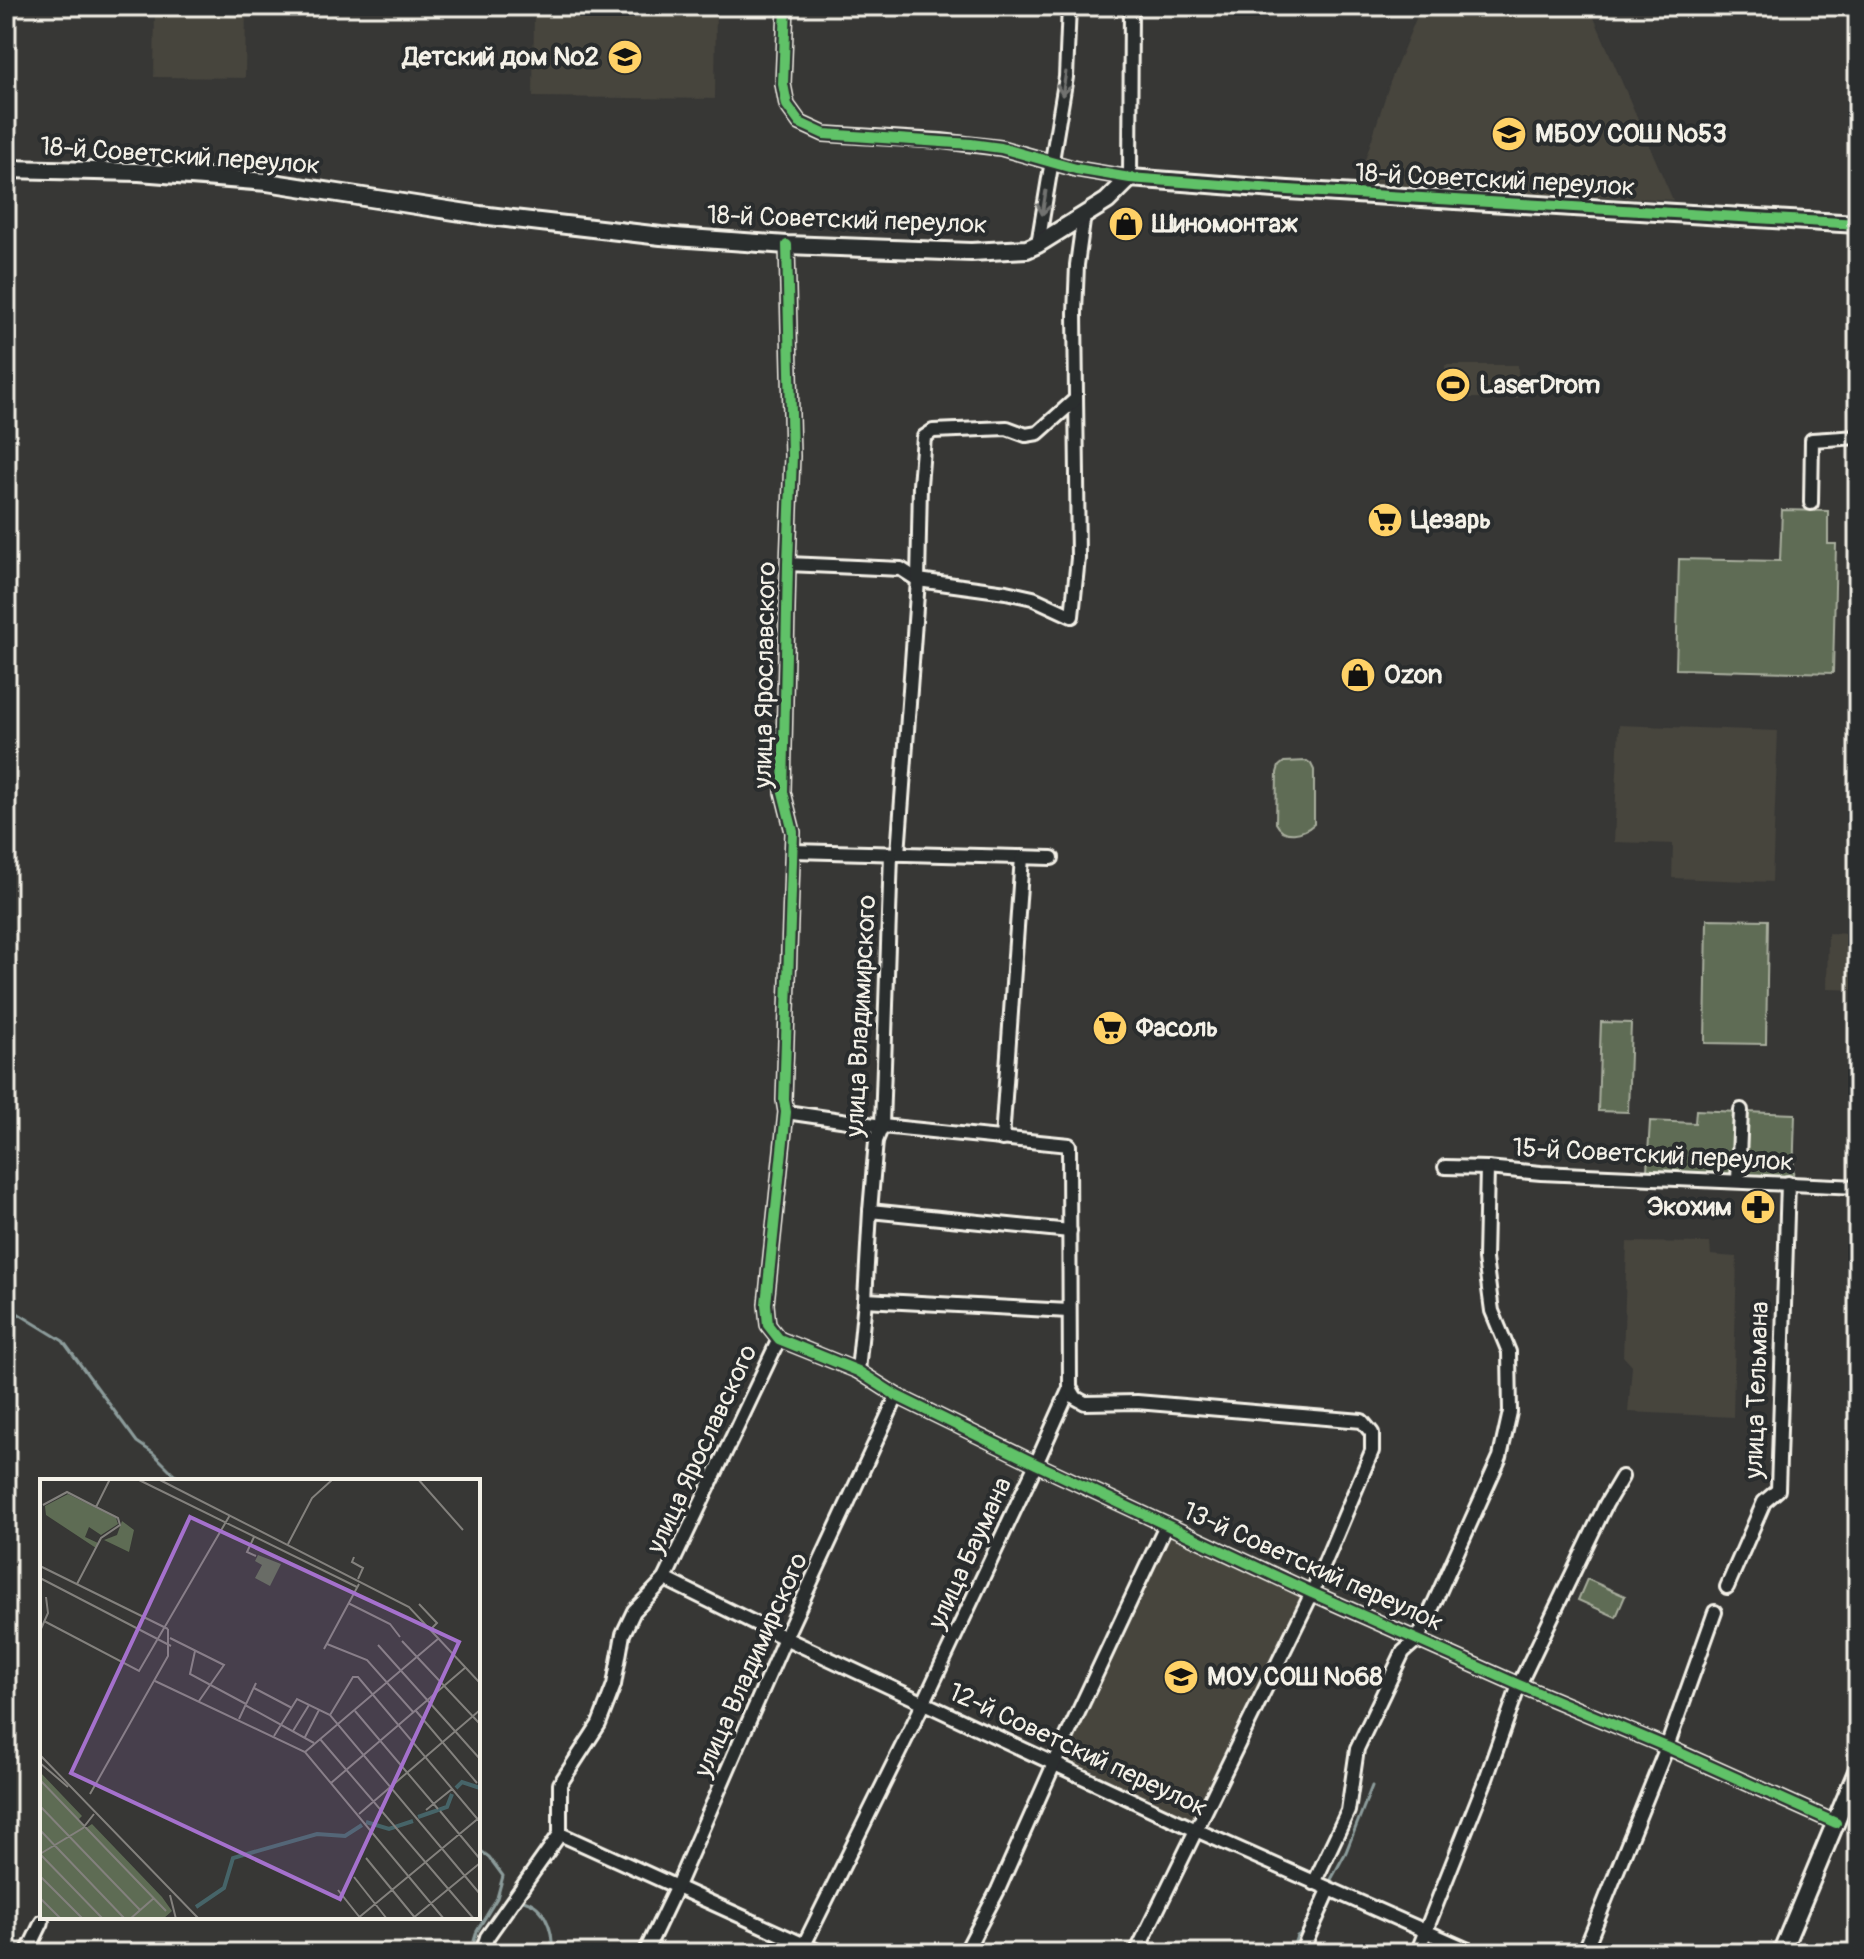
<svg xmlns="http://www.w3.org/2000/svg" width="1864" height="1959" viewBox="0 0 1864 1959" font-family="Pangolin,sans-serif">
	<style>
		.built { fill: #46443d }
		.green { fill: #5e6c54; stroke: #a9ae9e; stroke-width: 2 }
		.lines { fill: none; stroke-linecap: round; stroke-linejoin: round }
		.stream { stroke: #8c9c9b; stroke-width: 3 }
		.street-casing { stroke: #f4f1e8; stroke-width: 18 }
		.secondary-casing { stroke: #f4f1e8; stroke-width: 22 }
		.street { stroke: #2a2d2e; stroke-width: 12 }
		.secondary { stroke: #2a2d2e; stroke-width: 16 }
		.cycleway-casing { stroke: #2a2d2e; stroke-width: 15 }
		.cycleway { stroke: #61c268; stroke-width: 10 }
		.oneway { stroke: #71726f }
		.labels { text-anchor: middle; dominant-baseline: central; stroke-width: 8; stroke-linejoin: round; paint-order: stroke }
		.poi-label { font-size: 26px; font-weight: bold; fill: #f4f1e8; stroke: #2a2d2e; text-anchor: start }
		.street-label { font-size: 26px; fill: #f4f1e8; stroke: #2a2d2e }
		.inset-river { fill: none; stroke: #466468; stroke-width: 4 }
		.inset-road { fill: none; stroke: #83817d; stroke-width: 2 }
		.view { fill: #a571cd; fill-opacity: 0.15; stroke: #a571cd; stroke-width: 4 }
		.inset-edge { fill: none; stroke: #f4f1e8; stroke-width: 4 }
	</style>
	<rect width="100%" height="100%" fill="#373735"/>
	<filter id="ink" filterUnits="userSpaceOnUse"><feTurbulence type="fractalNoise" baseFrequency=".0125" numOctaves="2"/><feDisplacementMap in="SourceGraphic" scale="16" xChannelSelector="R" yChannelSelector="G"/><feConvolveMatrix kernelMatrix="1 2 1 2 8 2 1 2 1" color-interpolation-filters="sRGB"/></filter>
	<g filter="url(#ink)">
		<g class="built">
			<polygon points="155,6 246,6 245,78 154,77"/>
			<polygon points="534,6 716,6 715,99 533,97"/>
			<polygon points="1421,6 1589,6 1673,200 1357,185 1390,82"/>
			<polygon points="1445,365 1518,365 1518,398 1446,398"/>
			<polygon points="1619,725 1778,731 1772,882 1672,878 1673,844 1614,842"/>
			<polygon points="1828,933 1858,934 1858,990 1827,989"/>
			<polygon points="1627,1242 1710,1243 1711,1255 1737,1257 1733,1417 1628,1412 1632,1366 1623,1356"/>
			<polygon points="1168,1533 1303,1595 1192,1819 1062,1759"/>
		</g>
		<g class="green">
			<polygon points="1782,510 1828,511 1828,544 1836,544 1833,673 1676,669 1679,559 1780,561"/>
			<path d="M1307,761L1311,764L1314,770V824C1303,834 1284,839 1276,823L1277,773L1279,766L1284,762Z"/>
			<polygon points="1707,919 1768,920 1766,1044 1705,1043"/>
			<polygon points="1601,1022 1631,1023 1628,1112 1598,1111"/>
			<polygon points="1696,1110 1737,1112 1733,1175 1647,1171 1650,1121 1695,1123"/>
			<polygon points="1746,1112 1795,1114 1793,1179 1744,1177"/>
			<polygon points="1587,1579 1625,1596 1616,1617 1578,1600"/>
		</g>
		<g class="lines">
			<g class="stream">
				<polyline points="6,1306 63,1341 137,1442 153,1453 181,1481"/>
				<polyline points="1328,1885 1346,1852 1372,1786"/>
				<path d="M517,1899C544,1901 554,1929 552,1953"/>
				<polyline points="474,1941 477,1931 497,1898 503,1876 489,1857 478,1849"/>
				<polyline points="1291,1953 1297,1936 1306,1931"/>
			</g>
			<defs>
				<g id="street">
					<polyline points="786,6 783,84 787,105 800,123 824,134 941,141 1001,148 1076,169 1130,178 1131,6"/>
					<polyline points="1038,244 1066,77 1069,6"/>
					<polyline points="787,245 792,456 788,564 783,792 793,832 784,1100 786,1112 766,1304 768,1325 779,1339 858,1371 897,1396 1036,1464 1312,1593 1519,1685 1667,1747 1836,1823"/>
					<polyline points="1811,503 1812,440 1858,437"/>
					<polyline points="788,564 901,569 918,580 1006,592 1033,598 1072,616 1078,558 1075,313 1077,265 1084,214"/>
					<polyline points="793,851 1052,858"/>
					<polyline points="898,854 918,580 920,485 924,437 933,431 1007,428 1026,435 1038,433 1076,399"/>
					<polyline points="786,1112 882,1126 1069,1145 1070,1388 1036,1464 924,1702 800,1953"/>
					<polyline points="1002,1139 1022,857"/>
					<polyline points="1445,1167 1487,1168 1541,1173 1858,1187"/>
					<polyline points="1738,1181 1741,1110"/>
					<polyline points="870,1211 1070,1231"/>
					<polyline points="865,1300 1069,1311"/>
					<polyline points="858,1371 865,1300 870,1211 876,1141 882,1126 891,854"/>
					<polyline points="1070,1388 1076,1398 1085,1403 1137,1402 1362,1421 1372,1433 1372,1451 1312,1593 1136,1953"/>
					<polyline points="665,1579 785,1638 1196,1830 1475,1953"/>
					<polyline points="1727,1587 1764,1502 1778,1490 1788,1183"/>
					<polyline points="560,1834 822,1953"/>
					<polyline points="1314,1883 1348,1811 1357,1749 1403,1652 1418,1639 1500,1457 1510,1412 1509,1352 1492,1311 1485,1259 1487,1168"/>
					<polyline points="27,1953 42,1922"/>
					<polyline points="482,1953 487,1937 560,1834 560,1784 599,1724 614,1685 623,1634 634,1611 665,1579 779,1339"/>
					<polyline points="645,1953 677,1886 785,1638 897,1396"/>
					<polyline points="965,1953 998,1890 1054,1764 1166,1525"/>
					<polyline points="1301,1953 1329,1890"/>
					<polyline points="1417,1953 1486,1779 1519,1685 1606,1504 1622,1477"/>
					<polyline points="1584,1953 1667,1747 1715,1612"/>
				</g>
				<g id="secondary">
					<polyline points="6,169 139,172 267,182 480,215 661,236 787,245 971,252 1027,249 1038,244 1107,201 1130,178 1288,190 1858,224"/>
					<polyline points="1781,1953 1858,1769"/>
				</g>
			</defs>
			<use href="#street" class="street-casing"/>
			<use href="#secondary" class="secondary-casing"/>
			<use href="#street" class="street"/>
			<use href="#secondary" class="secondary"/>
			<defs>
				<g id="cycleway">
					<polyline points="786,6 783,84 787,105 800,123 824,134 971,144 1001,148 1076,169 1130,178 1288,190 1858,224"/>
					<polyline points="787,245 792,456 788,564 783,792 793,832 784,1100 786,1112 766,1304 768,1325 779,1339 858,1371 897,1396 1036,1464 1312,1593 1519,1685 1667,1747 1836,1823"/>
				</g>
			</defs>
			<use href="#cycleway" class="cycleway-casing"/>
			<use href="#cycleway" class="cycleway"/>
		</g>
		<defs><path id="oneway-shaft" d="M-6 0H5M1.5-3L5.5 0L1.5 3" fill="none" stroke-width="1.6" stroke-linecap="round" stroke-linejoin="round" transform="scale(2)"/></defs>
		<g class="oneway">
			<use href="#oneway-shaft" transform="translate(1064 84) rotate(99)"/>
			<use href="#oneway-shaft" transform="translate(1044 203) rotate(99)"/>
		</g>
	</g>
	<defs>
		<symbol id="school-disc" viewBox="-11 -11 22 22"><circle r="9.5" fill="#ffd166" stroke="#2a2d2e"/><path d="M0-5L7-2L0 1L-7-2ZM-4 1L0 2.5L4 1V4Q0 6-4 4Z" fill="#111"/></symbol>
		<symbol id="shop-disc" viewBox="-11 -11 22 22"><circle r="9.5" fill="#ffd166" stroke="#2a2d2e"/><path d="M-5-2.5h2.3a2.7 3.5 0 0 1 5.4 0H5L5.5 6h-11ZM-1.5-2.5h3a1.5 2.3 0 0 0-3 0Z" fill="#111"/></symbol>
		<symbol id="stadium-disc" viewBox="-11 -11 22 22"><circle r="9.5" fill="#ffd166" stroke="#2a2d2e"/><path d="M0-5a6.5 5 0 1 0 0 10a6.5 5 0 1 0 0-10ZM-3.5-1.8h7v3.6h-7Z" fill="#111"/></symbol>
		<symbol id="supermarket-disc" viewBox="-11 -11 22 22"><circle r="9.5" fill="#ffd166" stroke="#2a2d2e"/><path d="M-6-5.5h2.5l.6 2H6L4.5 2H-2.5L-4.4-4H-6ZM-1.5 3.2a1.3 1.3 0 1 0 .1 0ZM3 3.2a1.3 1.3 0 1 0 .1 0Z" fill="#111"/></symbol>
		<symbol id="pharmacy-disc" viewBox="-11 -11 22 22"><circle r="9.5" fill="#ffd166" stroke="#2a2d2e"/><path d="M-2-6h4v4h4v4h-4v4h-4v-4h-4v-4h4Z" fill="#111"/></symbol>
	</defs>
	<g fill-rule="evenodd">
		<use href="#school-disc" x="605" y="37" width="40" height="40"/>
		<use href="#school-disc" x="1489" y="114" width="40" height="40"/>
		<use href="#shop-disc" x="1106" y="204" width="40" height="40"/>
		<use href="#stadium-disc" x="1433" y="365" width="40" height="40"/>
		<use href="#supermarket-disc" x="1365" y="500" width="40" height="40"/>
		<use href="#shop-disc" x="1338" y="655" width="40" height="40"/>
		<use href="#supermarket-disc" x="1090" y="1008" width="40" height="40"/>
		<use href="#pharmacy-disc" x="1738" y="1187" width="40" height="40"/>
		<use href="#school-disc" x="1161" y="1657" width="40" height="40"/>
	</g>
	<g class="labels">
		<g class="poi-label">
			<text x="599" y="57" text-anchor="end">Детский дом №2</text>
			<text x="1535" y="134">МБОУ СОШ №53</text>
			<text x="1152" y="224">Шиномонтаж</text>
			<text x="1479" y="385">LaseгDrom</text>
			<text x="1411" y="520">Цезарь</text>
			<text x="1384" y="675">Ozon</text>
			<text x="1136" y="1028">Фасоль</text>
			<text x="1732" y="1207" text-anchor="end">Экохим</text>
			<text x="1207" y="1677">МОУ СОШ №68</text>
		</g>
		<g class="street-label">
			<text transform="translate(180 156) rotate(4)">18-й Советский переулок</text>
			<text transform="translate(1495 180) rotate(3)">18-й Советский переулок</text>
			<text transform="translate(847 220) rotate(2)">18-й Советский переулок</text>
			<text transform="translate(765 675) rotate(-89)">улица Ярославского</text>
			<text transform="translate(861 1016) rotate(-87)">улица Владимирского</text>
			<text transform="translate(1653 1155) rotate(3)">15-й Советский переулок</text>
			<text transform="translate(1757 1390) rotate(-88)">улица Тельмана</text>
			<text transform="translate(702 1449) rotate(-65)">улица Ярославского</text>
			<text transform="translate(970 1553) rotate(-65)">улица Баумана</text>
			<text transform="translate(1313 1567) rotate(24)">13-й Советский переулок</text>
			<text transform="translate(751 1665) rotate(-66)">улица Владимирского</text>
			<text transform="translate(1078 1750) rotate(25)">12-й Советский переулок</text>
		</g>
	</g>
	<g transform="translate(40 1479)">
		<rect width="440" height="440" fill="#373735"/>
		<path d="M28,15L76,39L78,45L61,56L49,48L45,58L58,64L56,69L6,36L5,27ZM82,42L94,51L89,73L64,61L77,56ZM218,76L241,85L230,107L215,99L222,86L215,82ZM0,293L42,337L38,341L46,349L52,345L122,418L132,432L123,440H0Z" fill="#5e6c54"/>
		<path class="inset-river" d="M416,309L422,303L440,309M378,338L407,328L412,315M326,343L349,350L373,342M156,428L184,409L193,379L277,355L305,357L322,346"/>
		<path class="inset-road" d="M97,0L317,108M118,0L369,128L440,204M378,0L423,51M3,26L27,13L56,28M214,58L207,73L216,77M248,65L272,19L293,0M314,78L312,83L323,89L318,100M0,87L128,150M0,99L131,167M37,105L61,59L80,46L78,39L56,28L70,0M308,124L350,145L360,158M379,125L397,144L391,150M4,142L99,192L190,36M0,152L8,134L6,118M130,159L184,186L159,222M362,162L440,245M287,165L327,181L374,234M338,166L440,280M284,170L319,105M155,172L150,195L206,225M115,202L265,273L404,440M214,209L252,229M205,226L274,264M315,232L398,330M376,232L437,304M290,236L313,198H318L440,343M199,240L216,204M253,252L269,226M234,257L257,220L290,236L440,415M265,258L279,231M280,260L434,440M265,273L399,159M0,276L159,440M0,284L28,308M0,301L126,432M291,304L426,188M50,315L128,177V150M0,327L100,431M386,331L412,310M400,332L440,380M319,335L440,231M0,351L85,440M0,375L63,440M0,375L43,349L54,335M326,379L376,440M0,397L43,440M314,398L347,440M298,411L321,440M130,416L136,440M0,419L21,440M90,440L114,419M317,440L440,338M372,440L440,384"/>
		<path class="view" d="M150,38L419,163L300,420L31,294Z"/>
		<rect width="440" height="440" class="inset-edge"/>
	</g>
	<rect width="1864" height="1959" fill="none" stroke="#2a2d2e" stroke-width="32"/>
	<rect x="16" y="16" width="1832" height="1927" fill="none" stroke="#f4f1e8" stroke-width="3" filter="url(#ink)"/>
</svg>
